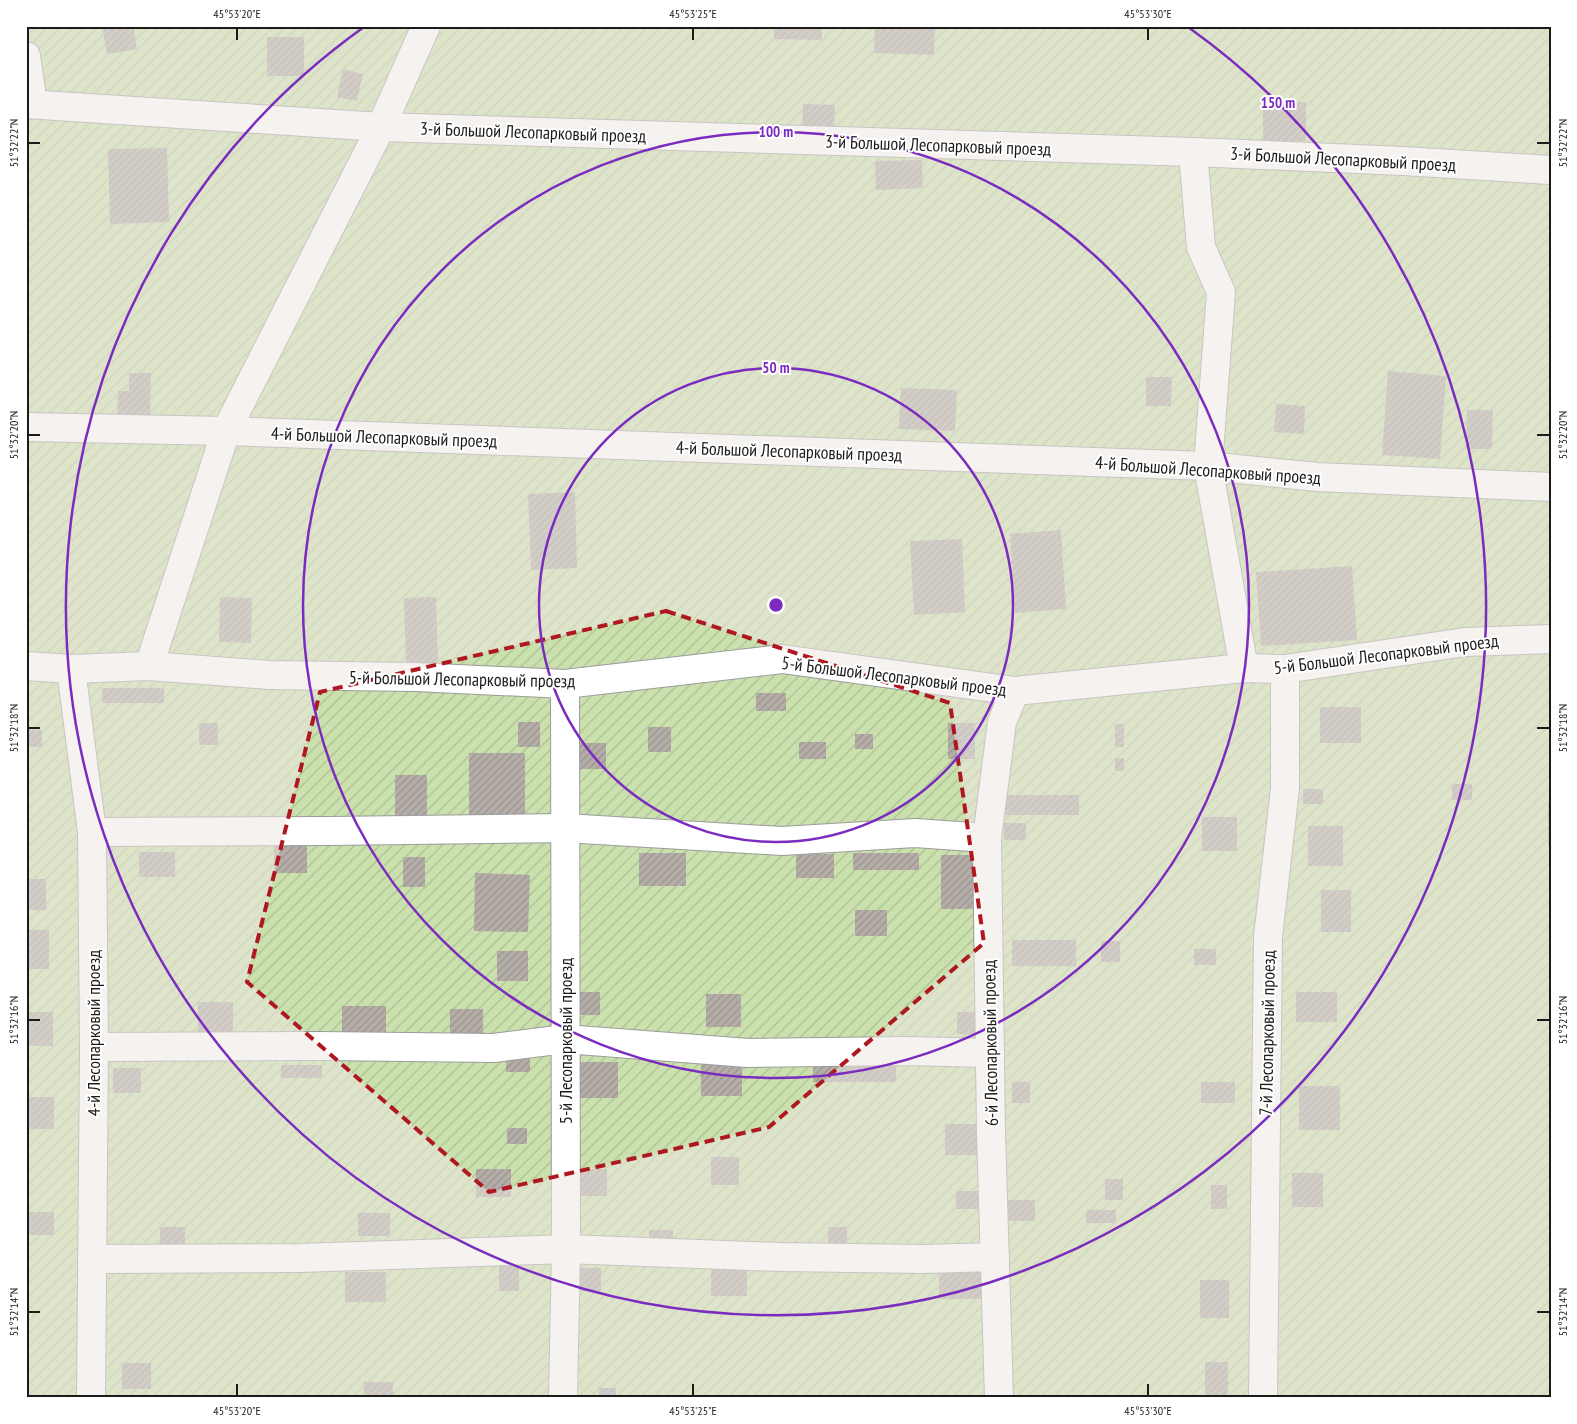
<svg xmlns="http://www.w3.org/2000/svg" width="1577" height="1424" viewBox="0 0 1577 1424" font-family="'PT Sans Narrow',sans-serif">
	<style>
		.garden { fill: url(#garden-furrows) }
		.building { fill: url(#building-hatch) }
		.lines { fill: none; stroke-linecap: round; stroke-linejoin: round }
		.minor-casing { stroke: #9c9c9c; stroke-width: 30 }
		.minor { stroke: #fff; stroke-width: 28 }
		.marked { fill: none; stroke: #af1821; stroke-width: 4; stroke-dasharray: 10 6; stroke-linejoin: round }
		.ticks { fill: none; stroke: #1b1b1b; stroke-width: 2 }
		.ring { fill: none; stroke: #7b2cbf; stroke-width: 2.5 }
		.labels { text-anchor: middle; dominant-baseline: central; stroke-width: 4; stroke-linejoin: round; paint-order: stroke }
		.street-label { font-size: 18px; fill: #1b1b1b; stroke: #fff }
		.centre { fill: #7b2cbf; stroke: #fff; stroke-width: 2.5 }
		.ring-label { font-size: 15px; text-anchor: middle; font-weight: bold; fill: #7b2cbf; stroke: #fff; stroke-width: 4; stroke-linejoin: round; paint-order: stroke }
		.neatline { fill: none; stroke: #1b1b1b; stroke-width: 2 }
		.ticks-label { font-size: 12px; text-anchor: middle; fill: #1b1b1b }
	</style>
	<defs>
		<pattern id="garden-furrows" width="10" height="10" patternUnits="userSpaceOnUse" patternTransform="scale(1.25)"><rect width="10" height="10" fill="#cae0ad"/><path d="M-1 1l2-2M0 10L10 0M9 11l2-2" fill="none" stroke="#adc094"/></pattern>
		<pattern id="building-hatch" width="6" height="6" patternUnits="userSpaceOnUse" patternTransform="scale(1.25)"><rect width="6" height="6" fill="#b4ada8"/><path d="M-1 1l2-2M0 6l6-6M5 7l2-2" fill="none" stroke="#9a9490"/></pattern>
	</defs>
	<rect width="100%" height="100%" fill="#ece8e2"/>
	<rect class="garden" x="26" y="26" width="1525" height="1372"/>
	<g class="building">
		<polygon points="102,26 133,26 137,49 107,54"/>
		<polygon points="774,26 822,26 822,40 774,39"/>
		<polygon points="875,26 935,26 934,55 874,53"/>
		<rect x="267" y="37" width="37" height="39"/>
		<polygon points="343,69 363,74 357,101 337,97"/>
		<rect x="1263" y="102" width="43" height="39"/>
		<polygon points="803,104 835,105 834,134 802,132"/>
		<polygon points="167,148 169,222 110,224 108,149"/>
		<polygon points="922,160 923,188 876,190 875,161"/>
		<polygon points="1388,371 1446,376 1440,459 1382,455"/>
		<polygon points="129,373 151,373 150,417 117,417 118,391 129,391"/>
		<polygon points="1146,377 1172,377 1171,406 1146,406"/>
		<polygon points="901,388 957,390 955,431 899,429"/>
		<polygon points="1276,404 1305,406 1304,434 1274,432"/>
		<polygon points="1467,410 1493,410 1492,449 1466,449"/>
		<polygon points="575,492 577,568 531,570 528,494"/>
		<polygon points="1061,530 1066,609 1015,613 1010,534"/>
		<polygon points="962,539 965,612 914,615 910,541"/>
		<polygon points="1352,566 1357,640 1261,646 1256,572"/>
		<polygon points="220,597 252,598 251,643 219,642"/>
		<polygon points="436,597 438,663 406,664 404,598"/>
		<rect x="102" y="688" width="62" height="15"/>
		<rect x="756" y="693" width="30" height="18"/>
		<rect x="1320" y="707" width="41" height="36"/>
		<rect x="518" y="722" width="22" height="25"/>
		<rect x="199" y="723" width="19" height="22"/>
		<rect x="948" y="723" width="27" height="36"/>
		<rect x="1115" y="724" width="9" height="23"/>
		<rect x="648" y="727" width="23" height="25"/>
		<rect x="26" y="730" width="16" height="17"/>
		<rect x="855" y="734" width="18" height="15"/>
		<rect x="799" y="742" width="27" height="17"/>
		<rect x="579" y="743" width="27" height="26"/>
		<rect x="469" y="753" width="56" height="62"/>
		<rect x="1115" y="758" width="9" height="13"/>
		<rect x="395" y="775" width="32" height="46"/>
		<rect x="1452" y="784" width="20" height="16"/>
		<rect x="1303" y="789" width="20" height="15"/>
		<rect x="1004" y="795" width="75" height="20"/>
		<rect x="1548" y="803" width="3" height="43"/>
		<rect x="1202" y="817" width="35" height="34"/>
		<rect x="1004" y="823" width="22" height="17"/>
		<rect x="1308" y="826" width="35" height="40"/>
		<rect x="274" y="843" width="33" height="30"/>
		<rect x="139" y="852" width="36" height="25"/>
		<rect x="639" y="853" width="47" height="33"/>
		<rect x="853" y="853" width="66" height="17"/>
		<rect x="796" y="854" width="38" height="24"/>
		<rect x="941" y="855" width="41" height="54"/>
		<rect x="403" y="857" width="22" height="30"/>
		<polygon points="475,873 530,875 528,932 474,931"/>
		<rect x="26" y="879" width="20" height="31"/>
		<rect x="1321" y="890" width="30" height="42"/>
		<rect x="855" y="910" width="32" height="26"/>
		<rect x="26" y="930" width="23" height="39"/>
		<rect x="1012" y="940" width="64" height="26"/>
		<rect x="1101" y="941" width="19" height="21"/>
		<rect x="1194" y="949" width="22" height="16"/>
		<rect x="497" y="951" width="31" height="30"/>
		<rect x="574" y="992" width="26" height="23"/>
		<rect x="1296" y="992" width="41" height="30"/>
		<rect x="706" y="994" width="35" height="33"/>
		<rect x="198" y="1002" width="35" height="37"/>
		<rect x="342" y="1006" width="44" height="32"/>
		<rect x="450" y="1009" width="33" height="24"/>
		<rect x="26" y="1012" width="27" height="34"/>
		<rect x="957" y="1012" width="22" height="22"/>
		<rect x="506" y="1058" width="24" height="14"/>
		<rect x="813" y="1061" width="83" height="21"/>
		<rect x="577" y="1062" width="41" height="36"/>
		<rect x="701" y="1064" width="41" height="32"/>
		<rect x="281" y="1065" width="41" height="13"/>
		<rect x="113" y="1068" width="28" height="25"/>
		<rect x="1012" y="1082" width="18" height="21"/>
		<rect x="1201" y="1082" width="34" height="21"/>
		<rect x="1299" y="1086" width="41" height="44"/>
		<rect x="26" y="1097" width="28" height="32"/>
		<rect x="945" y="1124" width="34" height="31"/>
		<rect x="507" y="1128" width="20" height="16"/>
		<rect x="711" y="1157" width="28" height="28"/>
		<rect x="476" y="1169" width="35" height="28"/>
		<rect x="579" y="1169" width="28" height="27"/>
		<rect x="1292" y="1173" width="31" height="34"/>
		<rect x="1105" y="1179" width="18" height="21"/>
		<rect x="1211" y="1185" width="16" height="24"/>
		<rect x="956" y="1191" width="23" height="18"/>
		<rect x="1004" y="1200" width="31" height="21"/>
		<rect x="1086" y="1210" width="30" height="13"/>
		<rect x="29" y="1212" width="25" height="23"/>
		<rect x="358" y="1213" width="32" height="23"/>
		<rect x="160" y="1227" width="25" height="22"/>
		<rect x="828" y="1227" width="19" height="21"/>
		<rect x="649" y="1230" width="24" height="11"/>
		<rect x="499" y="1264" width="20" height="27"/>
		<rect x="571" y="1268" width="30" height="23"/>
		<rect x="711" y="1269" width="36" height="27"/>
		<rect x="939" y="1270" width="42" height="29"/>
		<rect x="345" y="1272" width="41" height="30"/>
		<rect x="1200" y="1280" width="29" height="38"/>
		<rect x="1205" y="1362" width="23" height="33"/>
		<rect x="122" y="1363" width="29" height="26"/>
		<rect x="364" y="1382" width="29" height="16"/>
		<rect x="599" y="1388" width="17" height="10"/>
	</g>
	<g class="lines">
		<defs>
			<g id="minor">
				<polyline points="26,56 33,104"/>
				<polyline points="26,104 381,127 1193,152 1403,161 1551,170"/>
				<polyline points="1193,152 1201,247 1221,292 1208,466 1244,668"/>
				<polyline points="26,427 226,431 1208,466 1317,477 1551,487"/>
				<polyline points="26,666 71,669 149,666 270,675 415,677 565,684 782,659 1015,691 1244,668 1285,669 1465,642 1551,639"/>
				<polyline points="149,666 226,431 381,127 426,26"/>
				<polyline points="71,669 92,832 94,1047 91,1398"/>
				<polyline points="92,832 330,831 565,828 782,841 915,833 987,838"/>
				<polyline points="94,1047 319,1046 494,1048 565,1039 748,1053 907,1051 990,1053"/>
				<polyline points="92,1259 300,1258 566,1249 780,1257 923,1259 995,1257"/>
				<polyline points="563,1398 566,1249 565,684"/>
				<polyline points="999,1398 991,1133 987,838 1002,722 1015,691"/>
				<polyline points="1263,1398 1268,937 1285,788 1285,669"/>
			</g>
		</defs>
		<use href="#minor" class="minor-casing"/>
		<use href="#minor" class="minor"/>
	</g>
	<path d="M0 0H1577V1424H0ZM666,611L950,703L984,943L769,1127L489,1192L247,982L320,692Z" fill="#ece8e2" fill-opacity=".55" fill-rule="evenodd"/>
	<path class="marked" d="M666,611L950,703L984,943L769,1127L489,1192L247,982L320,692Z"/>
	<path class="ticks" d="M237,28V40M693,28V40M1148,28V40M28,143H40M1537,143H1550M28,435H40M1537,435H1550M28,728H40M1537,728H1550M28,1020H40M1537,1020H1550M28,1312H40M1537,1312H1550M237,1384V1396M693,1384V1396M1148,1384V1396"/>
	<g class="ring">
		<circle cx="776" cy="605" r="237"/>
		<circle cx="776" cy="605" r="473"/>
		<path d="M1188 27A710 710 0 1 1 364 27"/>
	</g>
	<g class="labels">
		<g class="street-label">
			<text transform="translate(533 132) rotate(2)">3-й Большой Лесопарковый проезд</text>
			<text transform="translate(938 145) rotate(2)">3-й Большой Лесопарковый проезд</text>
			<text transform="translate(1343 159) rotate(3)">3-й Большой Лесопарковый проезд</text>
			<text transform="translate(384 437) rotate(2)">4-й Большой Лесопарковый проезд</text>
			<text transform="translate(789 451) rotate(2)">4-й Большой Лесопарковый проезд</text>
			<text transform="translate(1208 470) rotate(4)">4-й Большой Лесопарковый проезд</text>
			<text transform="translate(1386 654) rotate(-7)">5-й Большой Лесопарковый проезд</text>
			<text transform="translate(894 676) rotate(7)">5-й Большой Лесопарковый проезд</text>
			<text transform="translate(462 679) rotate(1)">5-й Большой Лесопарковый проезд</text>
			<text transform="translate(93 1033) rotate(-90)">4-й Лесопарковый проезд</text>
			<text transform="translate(1267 1033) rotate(-89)">7-й Лесопарковый проезд</text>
			<text transform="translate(565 1041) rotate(-90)">5-й Лесопарковый проезд</text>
			<text transform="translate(990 1043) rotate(-91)">6-й Лесопарковый проезд</text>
		</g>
	</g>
	<circle cx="776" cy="605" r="8" class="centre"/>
	<g class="ring-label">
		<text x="1278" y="108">150 m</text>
		<text x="776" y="137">100 m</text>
		<text x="776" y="373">50 m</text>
	</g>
	<rect width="1577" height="1424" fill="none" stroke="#ffffff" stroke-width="55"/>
	<rect x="28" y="28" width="1522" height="1368" class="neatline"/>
	<g class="ticks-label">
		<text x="237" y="18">45°53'20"E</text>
		<text x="693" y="18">45°53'25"E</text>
		<text x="1148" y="18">45°53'30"E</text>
		<text transform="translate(14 143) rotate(-90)" y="4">51°32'22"N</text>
		<text transform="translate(1563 143) rotate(-90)" y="4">51°32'22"N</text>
		<text transform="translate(14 435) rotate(-90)" y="4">51°32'20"N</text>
		<text transform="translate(1563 435) rotate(-90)" y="4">51°32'20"N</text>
		<text transform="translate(14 728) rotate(-90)" y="4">51°32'18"N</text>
		<text transform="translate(1563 728) rotate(-90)" y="4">51°32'18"N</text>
		<text transform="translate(14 1020) rotate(-90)" y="4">51°32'16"N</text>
		<text transform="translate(1563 1020) rotate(-90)" y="4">51°32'16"N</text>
		<text transform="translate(14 1312) rotate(-90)" y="4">51°32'14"N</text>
		<text transform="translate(1563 1312) rotate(-90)" y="4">51°32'14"N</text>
		<text x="237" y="1415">45°53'20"E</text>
		<text x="693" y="1415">45°53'25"E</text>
		<text x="1148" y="1415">45°53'30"E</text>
	</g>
</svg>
